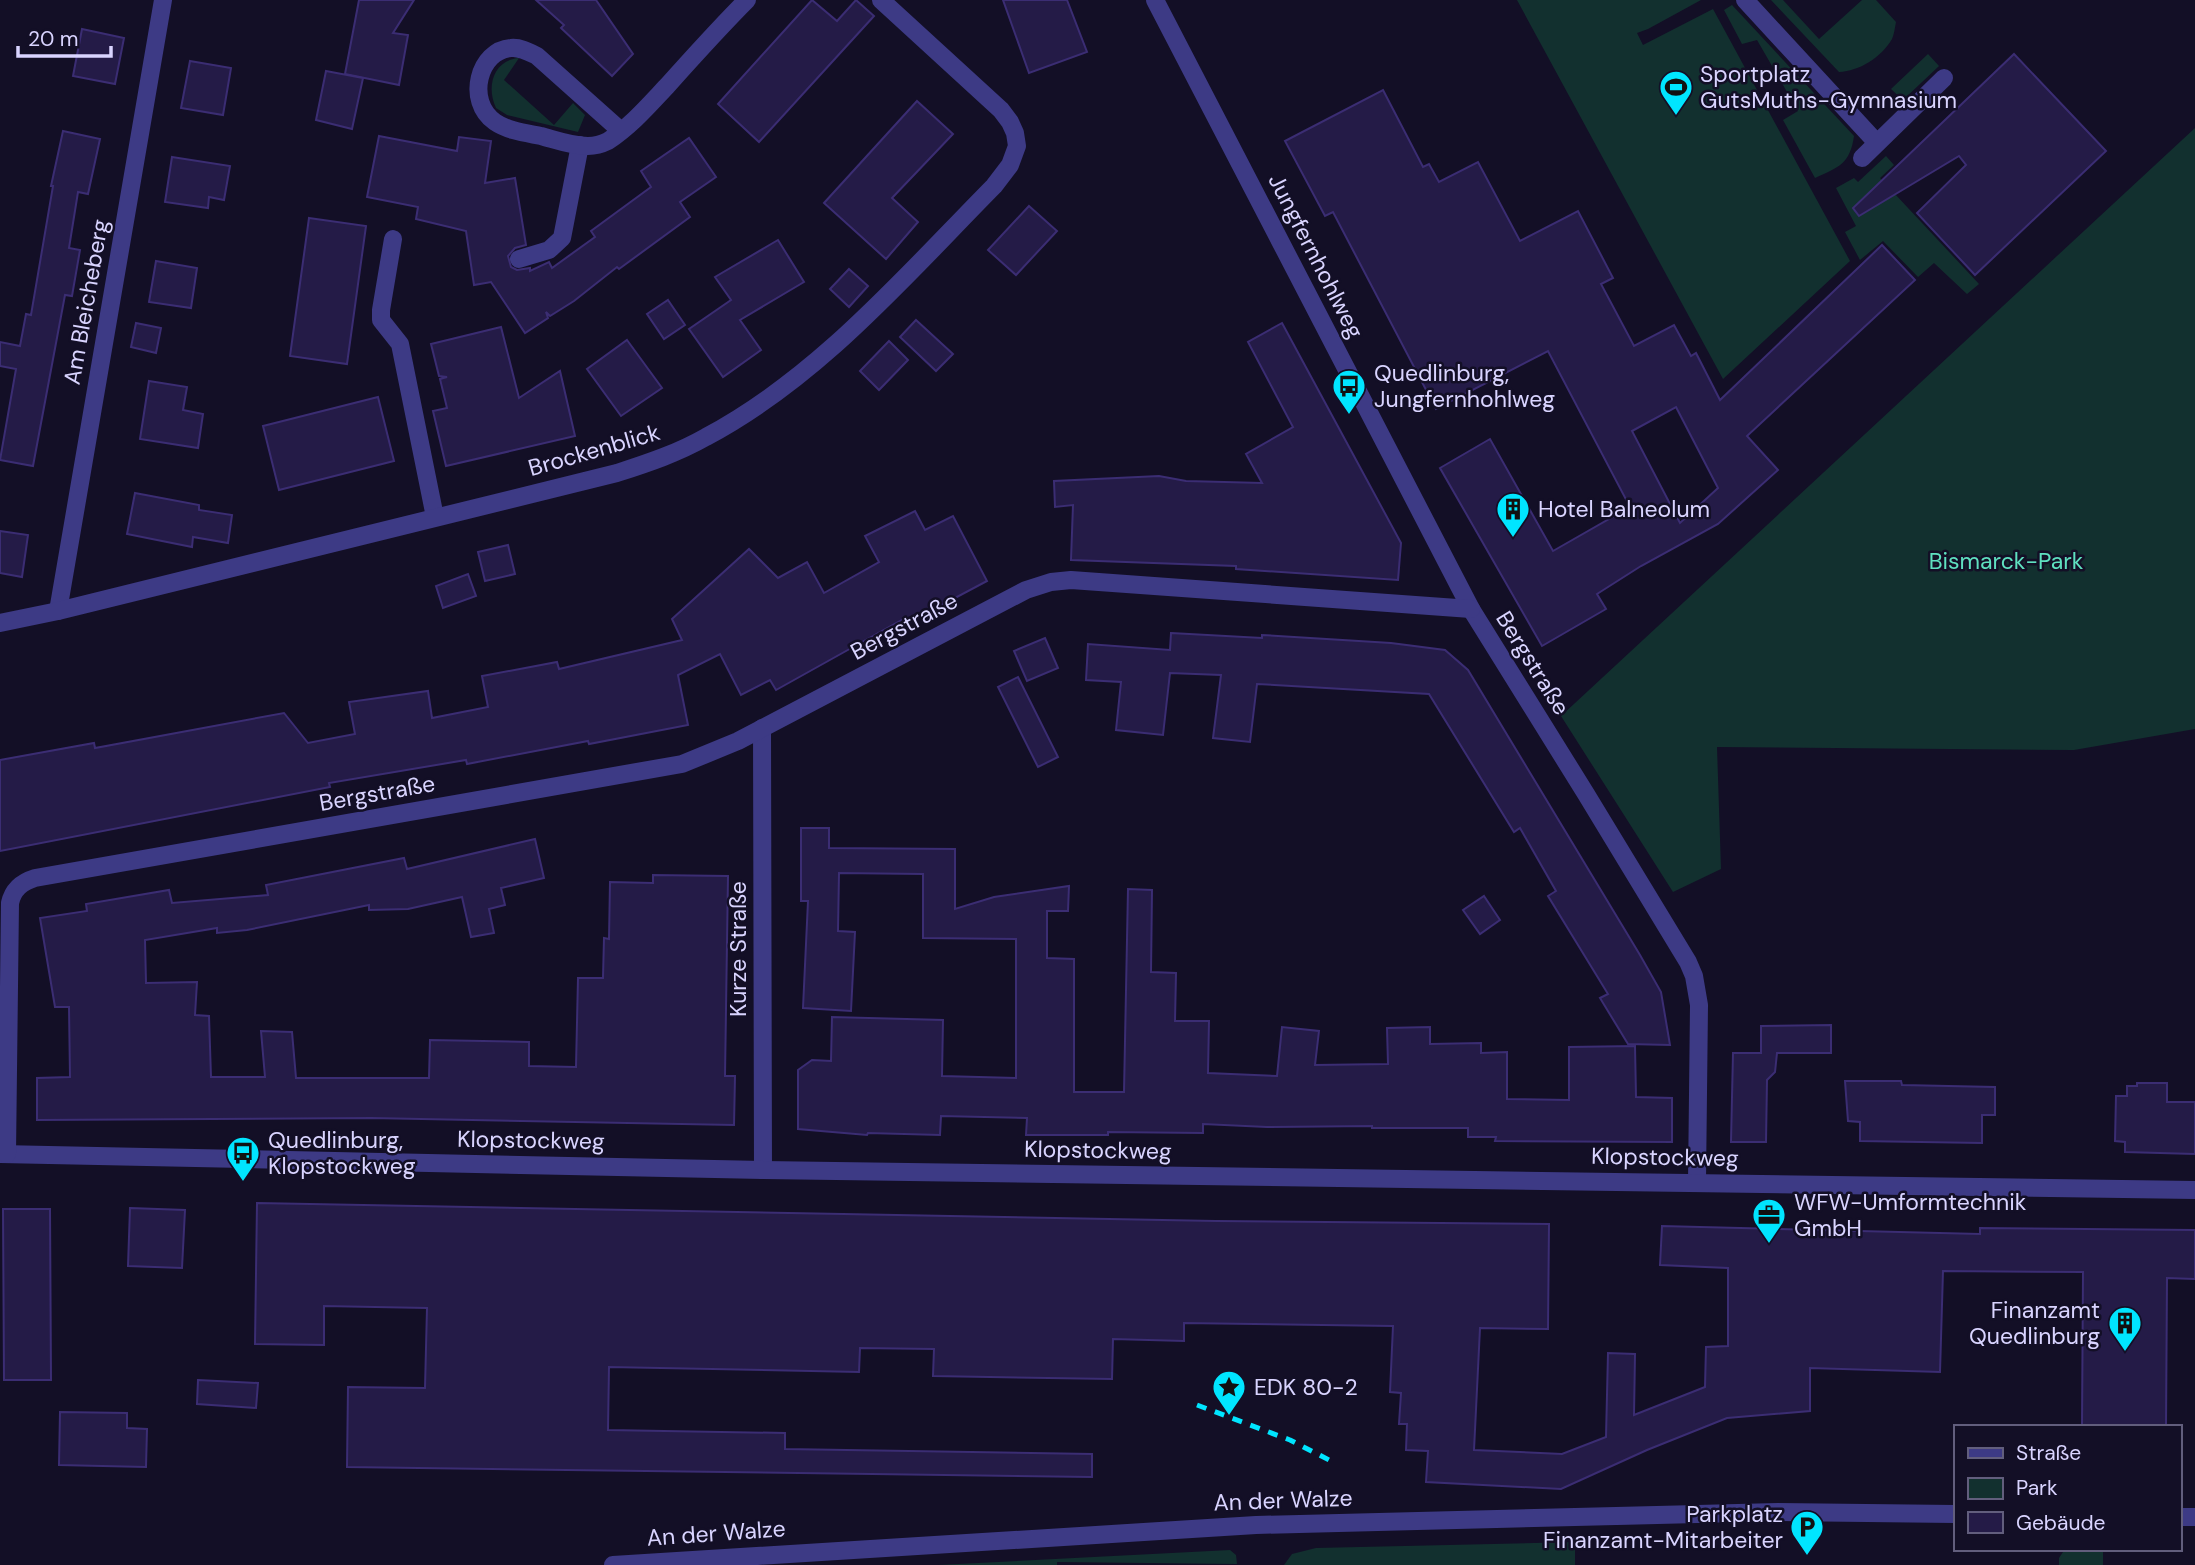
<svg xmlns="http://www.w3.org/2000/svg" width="2195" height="1565" viewBox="0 0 2195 1565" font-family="'DM Sans',sans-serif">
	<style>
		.green { fill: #12302f }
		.building { fill: #241b47; stroke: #3b2d73; stroke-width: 2; fill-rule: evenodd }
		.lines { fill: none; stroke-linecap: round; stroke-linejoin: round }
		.service { stroke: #3d3a85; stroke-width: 18 }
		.minor { stroke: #3d3a85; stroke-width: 18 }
		.rail { stroke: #00e5ff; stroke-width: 5; stroke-dasharray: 10 9; stroke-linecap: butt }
		.labels { text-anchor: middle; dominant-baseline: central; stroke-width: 5; stroke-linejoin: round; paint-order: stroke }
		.poi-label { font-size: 23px; fill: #d9d4ff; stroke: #130f26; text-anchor: start }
		.street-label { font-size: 23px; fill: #d9d4ff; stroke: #130f26 }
		.park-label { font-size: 23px; fill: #5fe0c0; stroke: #130f26 }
	</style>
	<rect width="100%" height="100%" fill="#130f26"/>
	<g class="green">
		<polygon points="1517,0 1701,0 1648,29 1637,33 1643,45 1713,9 1850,261 1723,379"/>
		<path d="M1771,0H1783L1819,39L1862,0H1876L1896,22C1895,27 1894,35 1892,39C1881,58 1859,71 1839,72Z"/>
		<path d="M1732,5L1854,136C1850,164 1839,167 1815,178L1783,120L1798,111L1757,40L1742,44L1724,10Z"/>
		<polygon points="1928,54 1939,66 1903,100 1891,89"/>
		<path d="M519,58L504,80L554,125L573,103L585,115L578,132L507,115L496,108C486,87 493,60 519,58Z"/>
		<polygon points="2195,128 2195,729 2074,750 1717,747 1721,869 1673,892 1561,716"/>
		<polygon points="1886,156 1894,165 1880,178 1979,284 1967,294 1934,263 1918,277 1883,241 1860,260 1845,232 1856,226 1836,188 1854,178 1858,182"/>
		<polygon points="1575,1542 1575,1565 1284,1565 1292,1554 1316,1548"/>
		<polygon points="2065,1549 2103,1549 2103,1565 2059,1565 2059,1558"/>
		<polygon points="1230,1550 1236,1555 1237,1564 1057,1562 1057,1565 938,1565"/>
	</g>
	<g class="building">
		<polygon points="359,0 414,0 393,33 408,35 399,85 345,74"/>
		<polygon points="536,0 596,0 633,54 612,76 561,28 564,25"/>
		<polygon points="812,0 837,21 856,0 874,16 759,142 718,104"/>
		<polygon points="1003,0 1067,0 1087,52 1029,73"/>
		<polygon points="82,29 124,38 115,84 73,76"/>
		<polygon points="2014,54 2106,151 1975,275 1917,213 1966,165 1959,156 1859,216 1853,208"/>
		<polygon points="190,61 231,68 223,115 181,108"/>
		<polygon points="326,71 363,78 352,129 316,120"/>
		<path d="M1383,90L1423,167L1429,164L1439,182L1478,162L1520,241L1578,211L1613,278L1601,284L1634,346L1674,325L1691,356L1696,353L1720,400L1882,245L1915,280L1747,436L1778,470L1718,524L1641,566L1597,594L1606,609L1542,646L1440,468L1490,439L1553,551L1630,507L1548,351L1436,409L1333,212L1325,216L1285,141ZM1676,407L1718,488L1680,523L1632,431Z"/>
		<polygon points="917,101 953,134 892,198 918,222 886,259 824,203"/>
		<polygon points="63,131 100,139 88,194 78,192 69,248 80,250 72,296 65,295 33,466 0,460 16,369 0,366 0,342 20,346 26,314 31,315 53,186 51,186"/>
		<polygon points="379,136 457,151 459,137 491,141 485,183 515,178 526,245 515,248 508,256 511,267 517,270 530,268 530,271 549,262 552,268 595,237 591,231 651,187 641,171 689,138 716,177 680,202 690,217 619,269 617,267 574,301 550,316 546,312 548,318 525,333 491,282 474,285 466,231 416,219 418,207 367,197"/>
		<polygon points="172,157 230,166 224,200 209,197 208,208 165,202"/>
		<polygon points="1029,206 1057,231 1016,275 988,250"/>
		<polygon points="309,218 366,226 347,364 290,356"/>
		<polygon points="778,240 804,282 740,320 761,350 723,377 689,329 731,300 715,277"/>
		<polygon points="156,261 197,268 191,308 149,302"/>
		<polygon points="849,269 868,286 849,307 830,289"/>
		<polygon points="668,300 685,325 664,339 647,314"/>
		<polygon points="916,320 953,354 936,371 900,337"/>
		<polygon points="136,323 161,328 156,353 131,347"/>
		<polygon points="1282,323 1401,543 1398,580 1236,569 1236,566 1071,560 1073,505 1055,507 1054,481 1159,476 1186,481 1262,483 1246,454 1293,427 1248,342"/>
		<polygon points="501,327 519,398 560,371 575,436 446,466 433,411 447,408 440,379 447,377 439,376 431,344"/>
		<polygon points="627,340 662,388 621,416 587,369"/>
		<polygon points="889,341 908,360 879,390 860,371"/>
		<polygon points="149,381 187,387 183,410 203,414 198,448 140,439"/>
		<polygon points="378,397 394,461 279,490 263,426"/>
		<polygon points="135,493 199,505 199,510 232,515 228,543 193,537 192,547 127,534"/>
		<polygon points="915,511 925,530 953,516 987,581 910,622 907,617 776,690 770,680 741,695 720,654 678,675 688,725 589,744 588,741 467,764 466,760 329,783 330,787 0,851 0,760 94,743 95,748 284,713 308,743 355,734 349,702 428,691 432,718 488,707 482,676 557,662 559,669 682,640 672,619 749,549 778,578 807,562 824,593 879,562 865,536"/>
		<polygon points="0,531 28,535 22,577 0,573"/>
		<polygon points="508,545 515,574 485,581 478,552"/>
		<polygon points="468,574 476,596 443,608 436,586"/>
		<polygon points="1171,633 1262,638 1262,635 1391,643 1445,650 1468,670 1640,955 1661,992 1670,1045 1628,1044 1600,998 1608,994 1548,896 1556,891 1520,828 1514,832 1429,694 1257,684 1250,742 1213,738 1221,675 1170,673 1163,735 1116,730 1121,682 1086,680 1088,644 1170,650"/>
		<polygon points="1045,638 1058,668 1027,681 1014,651"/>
		<polygon points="1018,677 1058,757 1038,767 998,687"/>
		<polygon points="801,828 829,828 829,848 955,849 955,909 994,897 1069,886 1068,911 1047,911 1047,958 1074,959 1074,1092 1124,1092 1128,889 1152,890 1151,972 1176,973 1175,1021 1209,1021 1208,1073 1277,1076 1282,1027 1319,1031 1315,1065 1388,1064 1387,1028 1430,1027 1430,1044 1481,1043 1481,1053 1507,1052 1507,1099 1569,1100 1569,1047 1635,1046 1636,1097 1672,1098 1672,1142 1495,1141 1496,1137 1468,1137 1468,1128 1372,1128 1372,1126 1267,1127 1203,1124 1203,1133 1108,1132 1108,1135 1026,1135 1027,1118 941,1116 940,1135 868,1133 867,1135 798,1129 798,1070 812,1060 831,1061 832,1017 943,1020 942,1076 1016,1078 1016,939 923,938 923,874 839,873 838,931 855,932 851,1011 803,1008 808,901 801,901"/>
		<polygon points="535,839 544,878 501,888 505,905 489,909 494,933 471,937 462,897 408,909 369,910 369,905 247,930 217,933 217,928 145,940 146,983 197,982 195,1015 209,1016 211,1077 265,1077 261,1031 292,1032 296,1078 429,1078 430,1040 529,1042 529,1066 576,1067 578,978 603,978 604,938 609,939 610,882 653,883 653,875 728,876 725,1076 735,1076 734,1125 371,1118 37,1120 37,1078 70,1077 69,1007 55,1007 40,918 87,911 86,904 169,890 172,903 268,895 266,885 404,858 407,869"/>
		<polygon points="1484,896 1500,920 1480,934 1463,910"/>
		<polygon points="1831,1025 1831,1053 1777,1053 1775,1072 1767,1080 1766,1142 1731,1142 1733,1053 1761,1053 1761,1026"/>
		<polygon points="1845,1081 1901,1081 1902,1085 1995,1087 1995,1115 1982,1115 1982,1143 1860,1141 1860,1122 1848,1121"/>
		<polygon points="2137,1083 2167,1083 2167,1102 2195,1102 2195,1154 2125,1152 2125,1142 2115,1141 2116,1096 2127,1096 2127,1086 2137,1086"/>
		<polygon points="257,1203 1216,1221 1549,1224 1548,1329 1480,1328 1474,1450 1562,1454 1606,1437 1608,1353 1635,1354 1634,1415 1705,1387 1706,1347 1728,1346 1728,1268 1660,1265 1662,1226 1980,1234 1980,1228 2195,1230 2195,1279 2167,1278 2166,1427 2082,1427 2083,1272 1943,1271 1940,1372 1810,1368 1810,1411 1727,1418 1647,1450 1561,1489 1426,1482 1428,1451 1406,1450 1407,1424 1399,1424 1401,1393 1390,1392 1393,1326 1184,1323 1184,1341 1113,1339 1112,1379 933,1376 934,1349 860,1348 859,1372 609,1367 608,1430 785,1433 785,1449 1092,1454 1092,1477 347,1467 348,1387 425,1388 427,1308 324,1306 324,1345 255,1344"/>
		<polygon points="130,1208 185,1210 182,1268 128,1266"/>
		<polygon points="3,1209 50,1209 51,1380 4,1380"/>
		<polygon points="198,1380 258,1383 256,1408 197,1404"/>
		<polygon points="60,1412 127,1413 127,1428 147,1429 146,1467 59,1465"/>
	</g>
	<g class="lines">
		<g class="service">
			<polyline points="1745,0 1877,143"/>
			<polyline points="1862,158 1944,78"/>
			<polyline points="393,239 381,310 381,320 400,344 435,517"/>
			<polyline points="519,259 549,250 562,238 580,145"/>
		</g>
		<g class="minor">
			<polyline points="1155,0 1471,609 1586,794 1688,962 1694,976 1699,1005 1697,1182"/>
			<path d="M621,131L537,56C529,52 520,47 511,48C479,50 465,101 495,122C508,131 526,133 541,136C556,140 572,146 588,146C595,146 602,144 608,141C631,126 649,105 667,86C693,57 719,28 747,0"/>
			<polyline points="58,611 163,0"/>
			<path d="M0,623L58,611L617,473C648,463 678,453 706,437C819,377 905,276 994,186L1010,165L1017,146L1015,133L1010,122L1001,110L881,0"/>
			<polyline points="762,728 763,1170"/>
			<polyline points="0,1154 763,1170 2195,1190"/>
			<path d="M7,1154L10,903C13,889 22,882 35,878L682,764L738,741L1026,590L1051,582L1071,580L1471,609"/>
			<polyline points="2179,1517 2195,1517"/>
			<polyline points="613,1565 1256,1525 1778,1512 1955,1514"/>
		</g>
		<polyline class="rail" points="1197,1405 1290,1440 1331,1461"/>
	</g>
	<defs>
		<symbol id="stadium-pin" viewBox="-11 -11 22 30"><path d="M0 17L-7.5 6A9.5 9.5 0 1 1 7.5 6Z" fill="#00e5ff" stroke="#130f26"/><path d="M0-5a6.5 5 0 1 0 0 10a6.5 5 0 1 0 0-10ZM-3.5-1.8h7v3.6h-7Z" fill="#111"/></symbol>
		<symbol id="bus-pin" viewBox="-11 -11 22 30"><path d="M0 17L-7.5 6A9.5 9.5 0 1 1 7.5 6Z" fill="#00e5ff" stroke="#130f26"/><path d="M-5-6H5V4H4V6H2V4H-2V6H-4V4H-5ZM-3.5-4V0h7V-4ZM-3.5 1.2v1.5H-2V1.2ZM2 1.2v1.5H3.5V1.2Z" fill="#111"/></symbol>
		<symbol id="building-pin" viewBox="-11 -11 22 30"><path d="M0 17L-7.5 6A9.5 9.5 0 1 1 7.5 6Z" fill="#00e5ff" stroke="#130f26"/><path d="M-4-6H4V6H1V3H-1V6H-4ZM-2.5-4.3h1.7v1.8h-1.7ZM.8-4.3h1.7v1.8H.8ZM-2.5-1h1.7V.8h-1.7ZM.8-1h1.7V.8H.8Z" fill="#111"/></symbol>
		<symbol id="office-pin" viewBox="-11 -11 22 30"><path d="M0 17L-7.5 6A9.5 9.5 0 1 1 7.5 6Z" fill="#00e5ff" stroke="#130f26"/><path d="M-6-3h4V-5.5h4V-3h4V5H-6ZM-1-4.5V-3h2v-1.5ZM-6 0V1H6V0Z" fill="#111"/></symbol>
		<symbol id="sight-pin" viewBox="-11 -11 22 30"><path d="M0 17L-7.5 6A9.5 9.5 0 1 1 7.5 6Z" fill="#00e5ff" stroke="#130f26"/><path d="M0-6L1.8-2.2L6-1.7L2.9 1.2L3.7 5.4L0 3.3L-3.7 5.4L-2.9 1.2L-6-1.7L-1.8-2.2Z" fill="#111"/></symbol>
		<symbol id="parking-pin" viewBox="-11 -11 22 30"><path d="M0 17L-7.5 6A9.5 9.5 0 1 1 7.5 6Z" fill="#00e5ff" stroke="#130f26"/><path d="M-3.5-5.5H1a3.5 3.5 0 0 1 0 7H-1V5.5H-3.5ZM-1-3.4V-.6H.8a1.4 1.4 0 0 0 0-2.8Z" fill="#111"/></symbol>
	</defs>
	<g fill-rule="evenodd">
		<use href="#stadium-pin" x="1657" y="68" width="38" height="52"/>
		<use href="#bus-pin" x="1330" y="367" width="38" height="52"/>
		<use href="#building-pin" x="1494" y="490" width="38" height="52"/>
		<use href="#bus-pin" x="224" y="1134" width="38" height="52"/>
		<use href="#office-pin" x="1750" y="1196" width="38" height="52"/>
		<use href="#building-pin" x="2106" y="1304" width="38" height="52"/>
		<use href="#sight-pin" x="1210" y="1368" width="38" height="52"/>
		<use href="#parking-pin" x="1788" y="1508" width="38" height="52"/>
	</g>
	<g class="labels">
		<g class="poi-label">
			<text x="1700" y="74">Sportplatz<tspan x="1700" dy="26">GutsMuths-Gymnasium</tspan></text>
			<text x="1374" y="373">Quedlinburg,<tspan x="1374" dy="26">Jungfernhohlweg</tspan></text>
			<text x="1538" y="509">Hotel Balneolum</text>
			<text x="268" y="1140">Quedlinburg,<tspan x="268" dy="26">Klopstockweg</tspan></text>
			<text x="1794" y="1202">WFW-Umformtechnik<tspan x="1794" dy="26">GmbH</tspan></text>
			<text x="2100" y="1310" text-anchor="end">Finanzamt<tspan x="2100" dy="26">Quedlinburg</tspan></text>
			<text x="1254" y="1387">EDK 80-2</text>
			<text x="1783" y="1514" text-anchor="end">Parkplatz<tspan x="1783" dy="26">Finanzamt-Mitarbeiter</tspan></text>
		</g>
		<g class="street-label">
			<text transform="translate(1316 256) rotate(63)">Jungfernhohlweg</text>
			<text transform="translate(86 302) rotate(-80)">Am Bleicheberg</text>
			<text transform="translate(594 450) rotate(-16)">Brockenblick</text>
			<text transform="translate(904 626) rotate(-28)">Bergstraße</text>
			<text transform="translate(1533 663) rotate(58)">Bergstraße</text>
			<text transform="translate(377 793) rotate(-10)">Bergstraße</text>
			<text transform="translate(738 949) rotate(-90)">Kurze Straße</text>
			<text transform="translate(531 1140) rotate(1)">Klopstockweg</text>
			<text transform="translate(1098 1150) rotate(1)">Klopstockweg</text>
			<text transform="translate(1665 1157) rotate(1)">Klopstockweg</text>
			<text transform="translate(1283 1500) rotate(-2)">An der Walze</text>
			<text transform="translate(716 1533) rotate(-4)">An der Walze</text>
		</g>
		<g class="park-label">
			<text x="2006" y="561">Bismarck-Park</text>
		</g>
	</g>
	<rect x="1954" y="1425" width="228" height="126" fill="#130f26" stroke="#625e7d" stroke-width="2"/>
	<rect x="1968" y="1448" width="35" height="10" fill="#3d3a85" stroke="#625e7d" stroke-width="2"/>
	<text x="2016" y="1460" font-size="21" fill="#d9d4ff">Straße</text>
	<rect x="1968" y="1478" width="35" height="21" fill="#12302f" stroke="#625e7d" stroke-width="2"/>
	<text x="2016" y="1495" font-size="21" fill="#d9d4ff">Park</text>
	<rect x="1968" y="1512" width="35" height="21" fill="#241b47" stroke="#625e7d" stroke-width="2"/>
	<text x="2016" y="1530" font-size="21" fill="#d9d4ff">Gebäude</text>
	<path d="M18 46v10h93v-10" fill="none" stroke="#d9d4ff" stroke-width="3.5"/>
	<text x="28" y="46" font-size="21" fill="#d9d4ff" stroke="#130f26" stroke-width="5" paint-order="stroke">20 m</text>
</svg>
